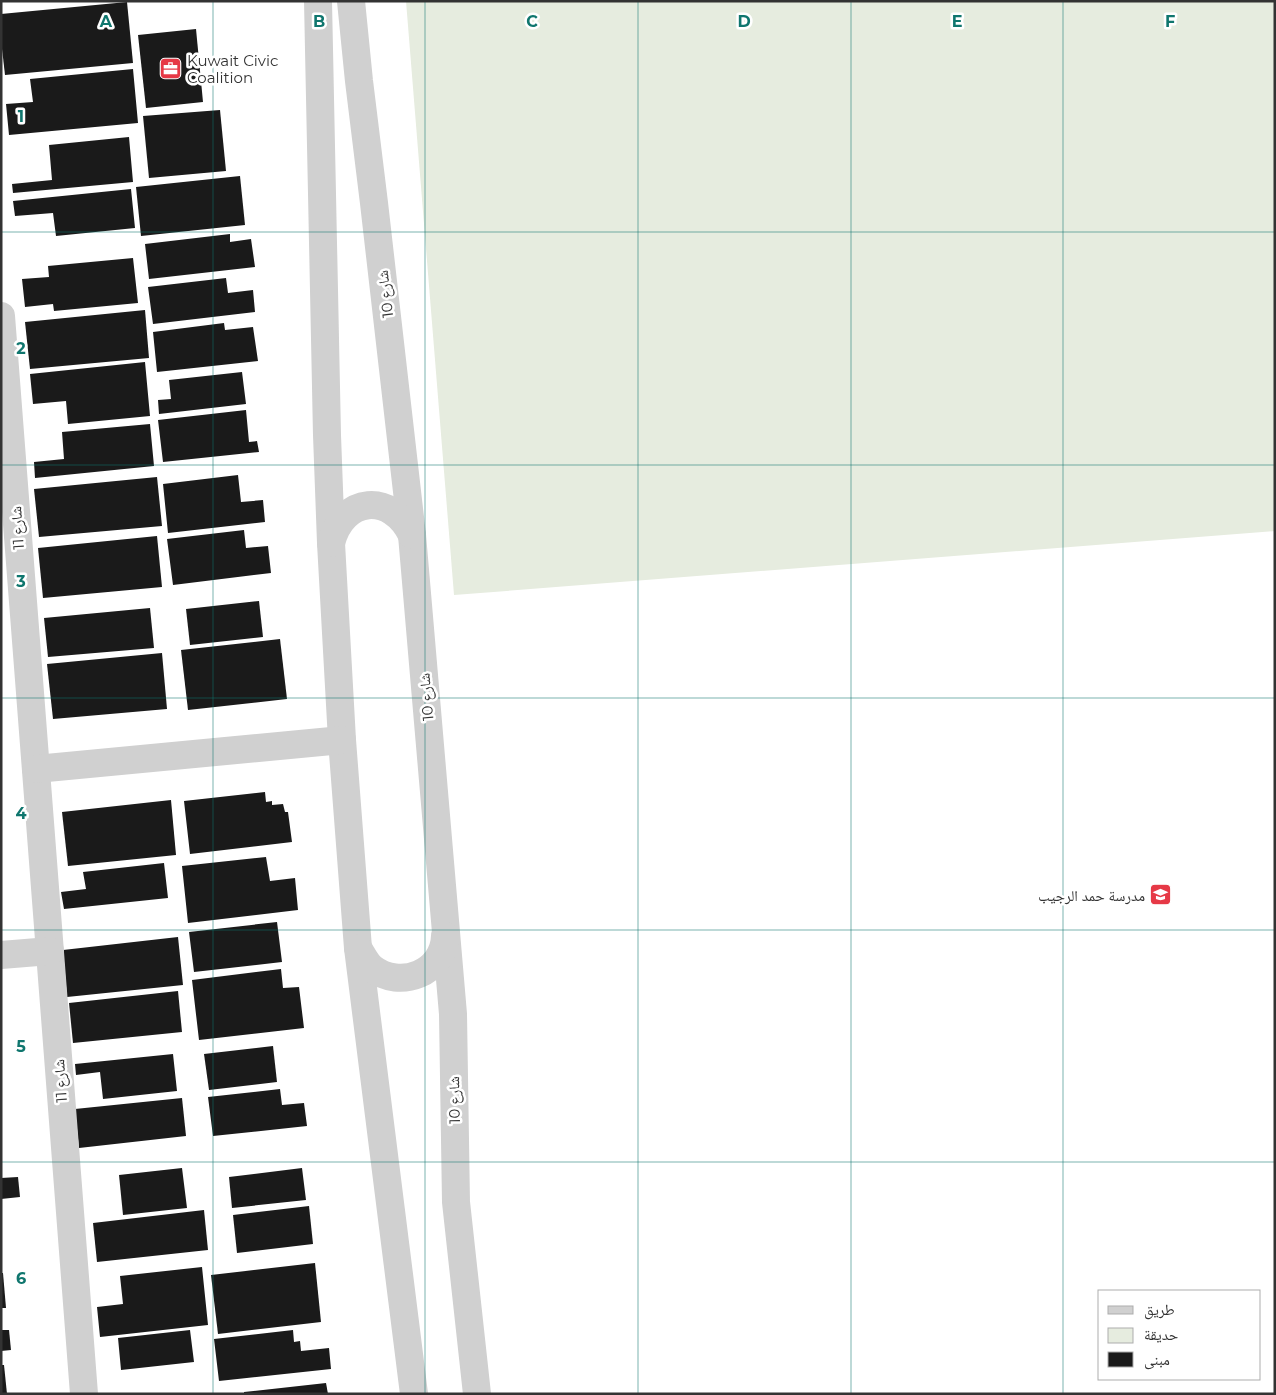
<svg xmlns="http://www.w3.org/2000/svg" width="1276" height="1395" viewBox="0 0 1276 1395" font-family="Montserrat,'Noto Naskh Arabic',sans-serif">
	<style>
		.green { fill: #e6ecdf }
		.building { fill: #1a1a1a }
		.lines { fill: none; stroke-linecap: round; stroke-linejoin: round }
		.street { stroke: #d0d0d0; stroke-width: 28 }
		.grid { fill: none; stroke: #0f766e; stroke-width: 1; stroke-opacity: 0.55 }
		.labels { text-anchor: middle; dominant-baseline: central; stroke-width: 5; stroke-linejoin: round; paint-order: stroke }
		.poi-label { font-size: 15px; fill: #333; stroke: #fff; text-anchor: start }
		.street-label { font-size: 15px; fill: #333; stroke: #fff }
		.grid-label { font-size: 16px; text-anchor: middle; font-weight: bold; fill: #0f766e; stroke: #fff; stroke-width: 5; stroke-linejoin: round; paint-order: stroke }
	</style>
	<rect width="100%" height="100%" fill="#fff"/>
	<polygon class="green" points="406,1 1275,1 1275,531 454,595"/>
	<g class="building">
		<polygon points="127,2 133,63 5,75 1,40 1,14"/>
		<polygon points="196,29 203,102 146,108 138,35"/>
		<polygon points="133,69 138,123 9,135 6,104 33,102 30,79"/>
		<polygon points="220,110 226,171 149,178 143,116"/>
		<polygon points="129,137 133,182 13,193 12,184 52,180 49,145"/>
		<polygon points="240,176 245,225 141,236 136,187"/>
		<polygon points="131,189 135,228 56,236 53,213 15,216 13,201"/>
		<polygon points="230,234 230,242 251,239 255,267 149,279 145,244"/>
		<polygon points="133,258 138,303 54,311 53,304 25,307 22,279 49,277 48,266"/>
		<polygon points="226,278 228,293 253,290 255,312 153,324 148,287"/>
		<polygon points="145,310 149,358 30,369 25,322"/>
		<polygon points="224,323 225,330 253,327 258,361 157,372 153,332"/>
		<polygon points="145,362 150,416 68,424 66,401 33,404 30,374"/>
		<polygon points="242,372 246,404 159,414 158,400 171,399 169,380"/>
		<polygon points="246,410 249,442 257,441 259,452 163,462 158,420"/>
		<polygon points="150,424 154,466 35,478 34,462 64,459 62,432"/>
		<polygon points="238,475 241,502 263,500 265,522 168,533 163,484"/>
		<polygon points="157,477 162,526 39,537 34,489"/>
		<polygon points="244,530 246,548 268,546 271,573 173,585 167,539"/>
		<polygon points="157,536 162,587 43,598 38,548"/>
		<polygon points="259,601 263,637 190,645 186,609"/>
		<polygon points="150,608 154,648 48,657 44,618"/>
		<polygon points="280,639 287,699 188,710 181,650"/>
		<polygon points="162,653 167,709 53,719 47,664"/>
		<polygon points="265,792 266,802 272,801 272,805 283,804 285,812 288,812 292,842 190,854 184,801"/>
		<polygon points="171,800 176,855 68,866 62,812"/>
		<polygon points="266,857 270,881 295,878 298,910 188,923 182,866"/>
		<polygon points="164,863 168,898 64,909 61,892 86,889 83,872"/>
		<polygon points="277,922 282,962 194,972 189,932"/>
		<polygon points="178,937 183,985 67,997 63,950"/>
		<polygon points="281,969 283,988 299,987 304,1028 199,1040 192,980"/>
		<polygon points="178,991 182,1032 73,1043 69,1003"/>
		<polygon points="273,1046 277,1082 209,1090 204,1054"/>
		<polygon points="173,1054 177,1091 103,1099 100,1072 76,1075 75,1064"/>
		<polygon points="280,1089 282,1105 304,1103 307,1126 213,1136 208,1097"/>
		<polygon points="182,1098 186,1136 79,1148 75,1109"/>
		<polygon points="182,1168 187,1208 123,1215 119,1175"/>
		<polygon points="302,1168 306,1200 232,1208 229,1177"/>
		<polygon points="18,1177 20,1197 1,1199 1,1178"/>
		<polygon points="309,1206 313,1244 237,1253 233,1215"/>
		<polygon points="204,1210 208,1250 97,1262 93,1223"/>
		<polygon points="315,1263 321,1322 218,1334 211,1275"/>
		<polygon points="202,1267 208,1325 100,1337 97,1307 123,1304 120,1276"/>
		<polygon points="1,1273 3,1273 6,1308 1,1308"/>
		<polygon points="1,1330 9,1330 11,1350 1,1351"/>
		<polygon points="190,1330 194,1362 121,1370 118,1338"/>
		<polygon points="293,1330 294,1342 300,1341 301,1351 329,1348 331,1369 219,1381 214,1339"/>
		<polygon points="1,1365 4,1365 7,1394 1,1394"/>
		<polygon points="326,1383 328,1394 244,1394 244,1392"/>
	</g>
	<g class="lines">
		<g class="street">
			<polyline points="318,1 327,435 331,543 342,740 358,948 414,1394"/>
			<polyline points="351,1 359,81 374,203 412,535 453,1014 456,1202 477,1394"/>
			<polyline points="1,316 84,1394"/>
			<path d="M331,543C343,496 391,492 412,535"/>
			<polyline points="36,769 342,740"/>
			<path d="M358,948C362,954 366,963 372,968C400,990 444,973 445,936"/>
			<polyline points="1,955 50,951"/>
		</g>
	</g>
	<path class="grid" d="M213,1V1394M425,1V1394M638,1V1394M851,1V1394M1063,1V1394M1,232H1275M1,465H1275M1,698H1275M1,930H1275M1,1162H1275"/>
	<defs>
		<symbol id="office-square" viewBox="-11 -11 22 22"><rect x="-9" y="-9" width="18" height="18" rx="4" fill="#e63946" stroke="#fff"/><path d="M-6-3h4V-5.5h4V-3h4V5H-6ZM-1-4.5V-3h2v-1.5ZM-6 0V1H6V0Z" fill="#fff"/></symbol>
		<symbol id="school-square" viewBox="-11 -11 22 22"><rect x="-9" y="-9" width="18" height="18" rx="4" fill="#e63946" stroke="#fff"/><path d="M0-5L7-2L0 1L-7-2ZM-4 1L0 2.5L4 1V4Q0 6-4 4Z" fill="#fff"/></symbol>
	</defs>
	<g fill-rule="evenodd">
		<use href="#office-square" x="158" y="56" width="25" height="25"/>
		<use href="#school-square" x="1148" y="882" width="25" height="25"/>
	</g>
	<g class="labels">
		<g class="poi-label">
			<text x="187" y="60">Kuwait Civic<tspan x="187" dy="17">Coalition</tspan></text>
			<text x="1145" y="895" text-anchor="end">مدرسة حمد الرجيب</text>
		</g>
		<g class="street-label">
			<text transform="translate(385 294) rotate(-97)">شارع 10</text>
			<text transform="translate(17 528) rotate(-94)">شارع 11</text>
			<text transform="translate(426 697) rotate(-95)">شارع 10</text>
			<text transform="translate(60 1081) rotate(-94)">شارع 11</text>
			<text transform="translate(454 1100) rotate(-91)">شارع 10</text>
		</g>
	</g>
	<g class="grid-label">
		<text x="106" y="27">A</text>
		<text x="319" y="27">B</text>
		<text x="532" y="27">C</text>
		<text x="744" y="27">D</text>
		<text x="957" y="27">E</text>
		<text x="1170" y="27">F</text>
		<text x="21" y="122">1</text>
		<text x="21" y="354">2</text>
		<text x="21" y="587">3</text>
		<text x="21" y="819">4</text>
		<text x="21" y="1052">5</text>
		<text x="21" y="1284">6</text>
	</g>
	<rect width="1276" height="1395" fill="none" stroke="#333333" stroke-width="5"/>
	<rect x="1098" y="1290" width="162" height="90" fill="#ffffff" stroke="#adadad"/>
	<rect x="1108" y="1306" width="25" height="8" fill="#d0d0d0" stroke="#adadad"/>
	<text x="1144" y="1315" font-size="15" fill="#333333">طريق</text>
	<rect x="1108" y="1328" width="25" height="15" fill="#e6ecdf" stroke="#adadad"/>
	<text x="1144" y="1340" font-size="15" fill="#333333">حديقة</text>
	<rect x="1108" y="1352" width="25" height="15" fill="#1a1a1a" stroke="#adadad"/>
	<text x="1144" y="1365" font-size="15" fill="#333333">مبنى</text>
</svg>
